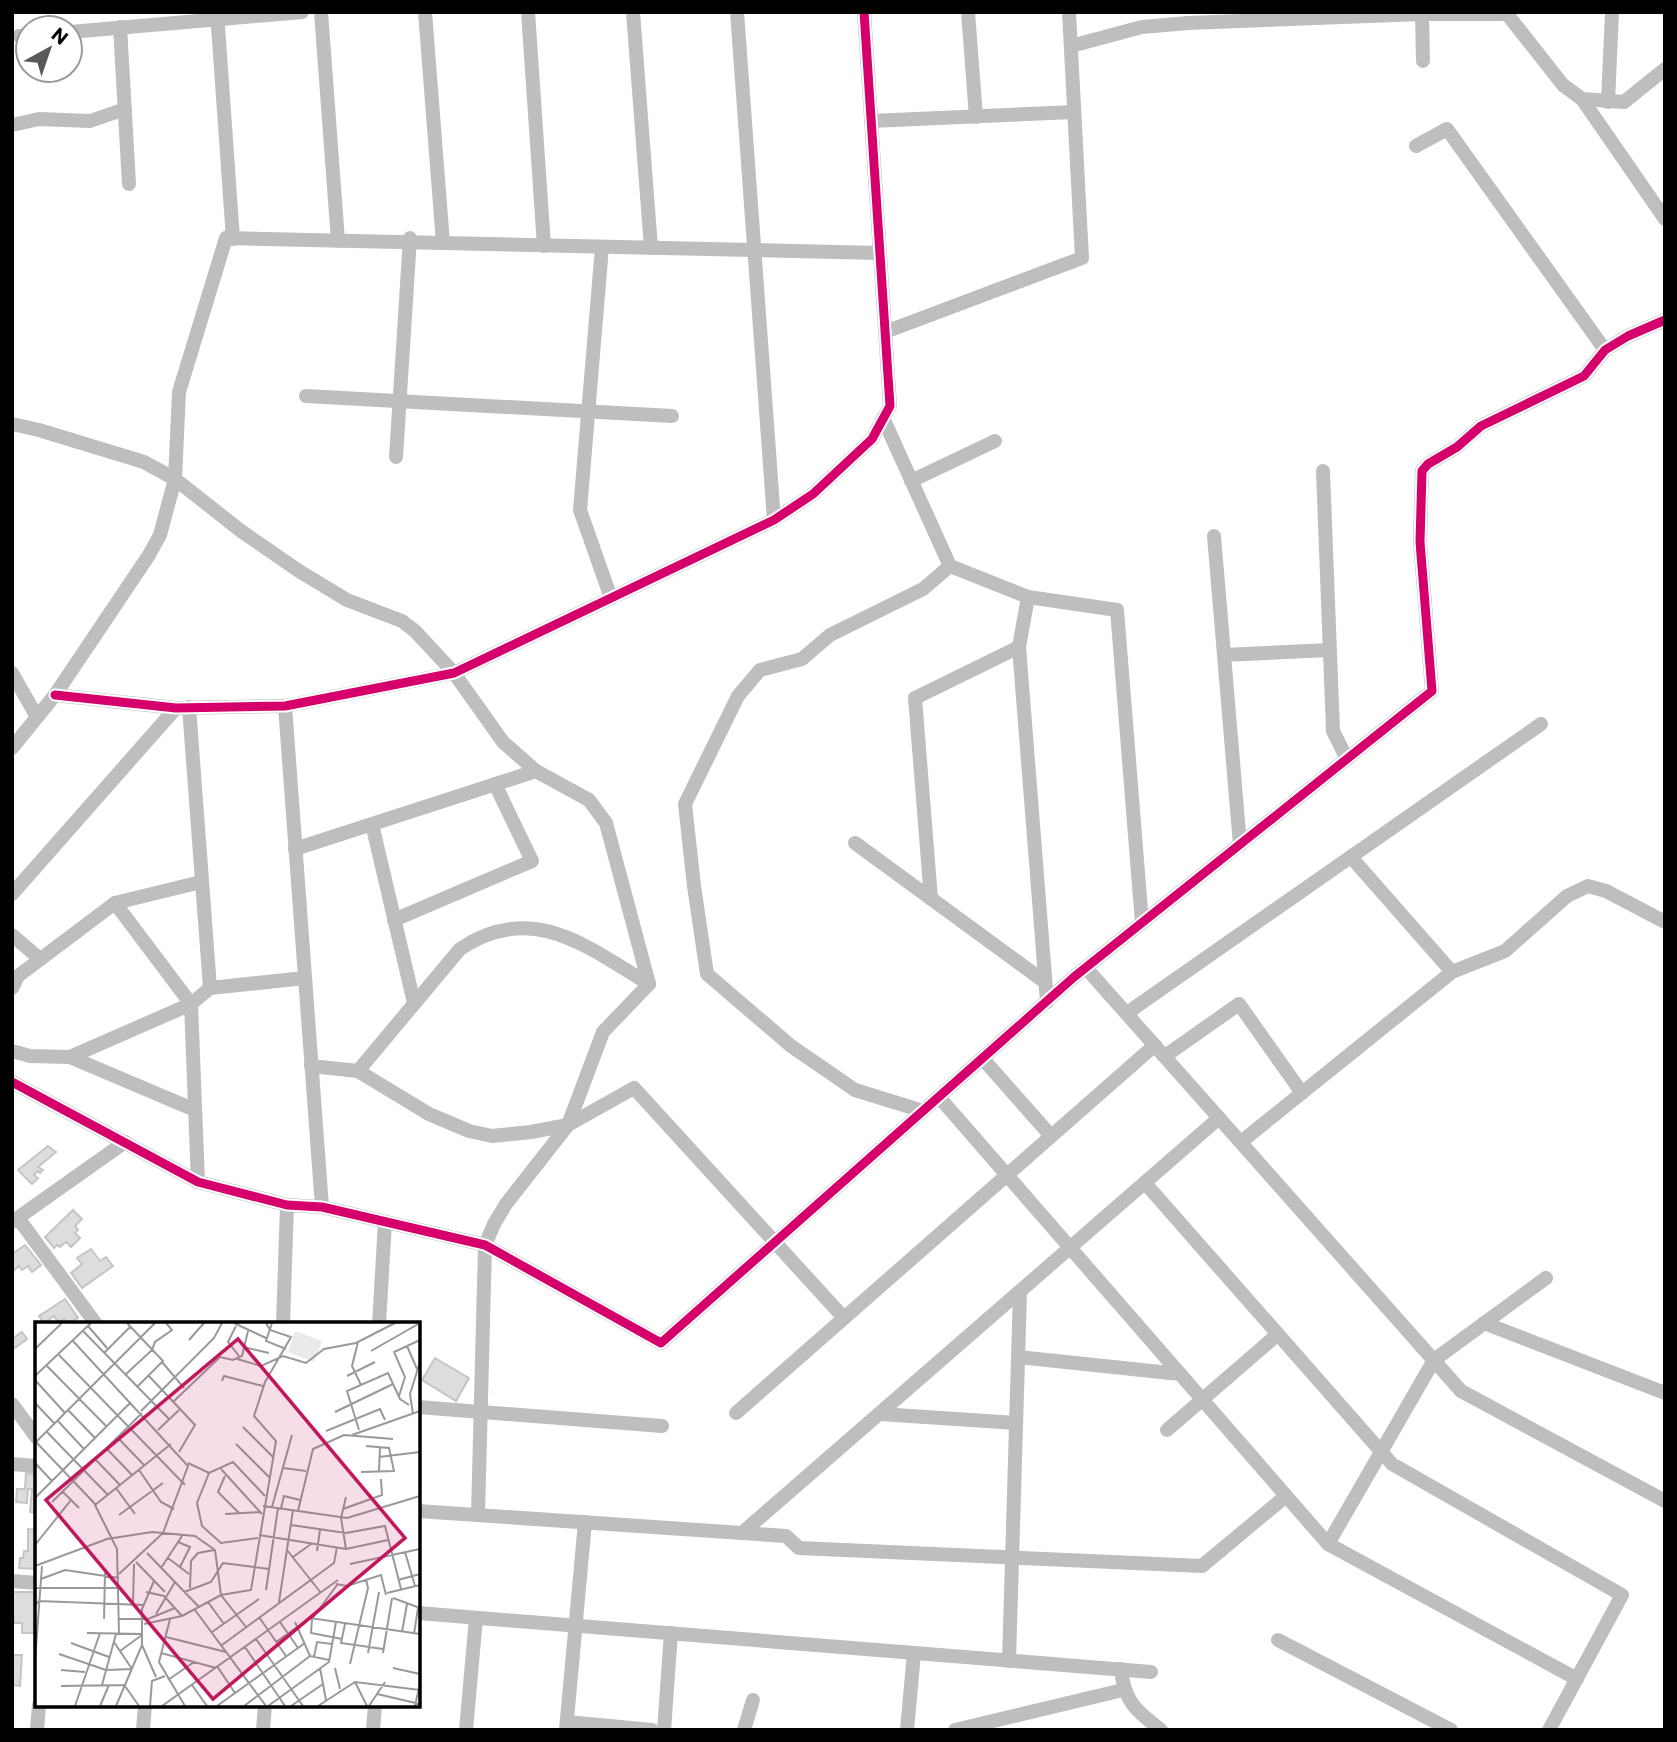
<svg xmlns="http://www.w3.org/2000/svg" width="1677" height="1742" viewBox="0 0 1677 1742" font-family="Commissioner,sans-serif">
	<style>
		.building { fill: #ddd; stroke: #c5c5c5; stroke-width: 2 }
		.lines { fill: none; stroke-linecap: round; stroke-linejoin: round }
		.minor { stroke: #bebebe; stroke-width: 14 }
		.cycleway-casing { stroke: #fff; stroke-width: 13 }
		.cycleway { stroke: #d6006c; stroke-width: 9 }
		.inset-road { fill: none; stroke: #999; stroke-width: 2 }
		.view { fill: #c2185b; fill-opacity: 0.15; stroke: #c2185b; stroke-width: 3.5 }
		.inset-edge { fill: none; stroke: #000; stroke-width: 3.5 }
	</style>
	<rect width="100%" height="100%" fill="#fff"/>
	<g class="building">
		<polygon points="48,1146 56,1152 38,1167 43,1170 40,1173 38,1171 34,1175 38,1178 32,1184 18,1170"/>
		<polygon points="73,1210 82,1219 75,1226 78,1230 75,1233 80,1238 71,1247 66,1242 60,1247 57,1245 54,1248 45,1237"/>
		<polygon points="25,1245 41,1265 32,1272 28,1266 22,1270 19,1266 12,1272 12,1254"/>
		<polygon points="91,1249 100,1261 106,1257 113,1266 82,1288 71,1273 82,1264 77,1258"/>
		<polygon points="65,1299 78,1318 67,1324 64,1319 58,1322 54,1316 44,1323 39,1316"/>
		<polygon points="22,1332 27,1339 12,1350 12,1339"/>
		<polygon points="435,1358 469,1378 456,1401 422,1380"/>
		<polygon points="26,1473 37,1474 37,1513 30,1512 32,1489 28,1489 27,1503 16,1502 17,1489 25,1489"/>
		<polygon points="28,1529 37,1530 37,1569 19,1568 20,1558 23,1558 24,1551 28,1551"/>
		<polygon points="12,1592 37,1592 34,1633 22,1633 22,1623 14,1623"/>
		<polygon points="12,1655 22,1655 20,1686 12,1685"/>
	</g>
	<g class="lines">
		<g class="minor">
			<polyline points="217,12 233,239"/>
			<polyline points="321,12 338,241"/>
			<polyline points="425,12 443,243"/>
			<polyline points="528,12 544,246"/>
			<polyline points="633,12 651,248"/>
			<polyline points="737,12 774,520"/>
			<polyline points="968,12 976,117"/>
			<polyline points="1422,14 1423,61"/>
			<polyline points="120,27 129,184"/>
			<polyline points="70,32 302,12"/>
			<polyline points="19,36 28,35"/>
			<polyline points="1071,46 1142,27 1188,23 1422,14 1507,14 1563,85 1582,99 1624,102 1665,69"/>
			<polyline points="1582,99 1665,219"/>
			<polyline points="1608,102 1612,12"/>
			<polyline points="871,121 1074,112"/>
			<polyline points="12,125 39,119 90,121 125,109"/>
			<polyline points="1416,146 1447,129 1605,350"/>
			<polyline points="602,247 580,510 611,598"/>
			<polyline points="885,332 1082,258 1069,12"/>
			<polyline points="306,396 672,416"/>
			<polyline points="883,418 950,566 1028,597 1117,610 1142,923"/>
			<polyline points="12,424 39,430 144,462 175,479 241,531 299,571 347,600 402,621 415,631 454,673 503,742 536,771 589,800 606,823 649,984"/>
			<polyline points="396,457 410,238"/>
			<polyline points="1323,471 1333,731 1347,759"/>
			<polyline points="911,481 995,441"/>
			<polyline points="1214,536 1240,845"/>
			<polyline points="1028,597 1019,647 1047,1002"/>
			<polyline points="1224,655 1329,650"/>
			<polyline points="12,673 37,717"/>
			<polyline points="55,695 176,708 285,706 454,673 774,520 813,494 872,439 890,406 864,12"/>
			<polyline points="285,706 322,1207"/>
			<polyline points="189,707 210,988"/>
			<polyline points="12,748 55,695 149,555 160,535 175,479 179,392 226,238 880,253"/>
			<polyline points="372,824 414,1003"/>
			<polyline points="855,843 1045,982"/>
			<polyline points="295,849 536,771"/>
			<polyline points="1351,857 1452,972"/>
			<polyline points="12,894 176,708"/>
			<polyline points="931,899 915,698 1019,647"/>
			<polyline points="115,903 191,1004 198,1182"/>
			<polyline points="394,920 532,861 495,784"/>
			<polyline points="12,935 40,959"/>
			<polyline points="1086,968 1461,1391 1665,1501"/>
			<polyline points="12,988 18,976 115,903 201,882"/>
			<polyline points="1127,1013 1541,724"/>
			<polyline points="12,1051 30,1056 70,1057 195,1110"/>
			<polyline points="1165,1056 1239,1004 1302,1093"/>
			<polyline points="70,1057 191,1004 210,988 305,978"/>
			<polyline points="983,1059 1051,1136"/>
			<polyline points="311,1066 358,1071 429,1114 469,1131 492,1136 531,1132 568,1125 634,1088 844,1318"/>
			<path d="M358,1071L460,949C532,901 586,946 649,984"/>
			<polyline points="12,1082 198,1182 287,1205 322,1207 485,1245 661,1343 1074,977 1432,691 1420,542 1422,471 1428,464 1457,447 1481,426 1584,376 1605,350 1628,336 1665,320"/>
			<polyline points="939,1097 1328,1544 1577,1679"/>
			<polyline points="923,1111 855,1090 791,1046 707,974 694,886 685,804 738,696 760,670 802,659 830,635 923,589 950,566"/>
			<polyline points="1241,1142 1452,972 1505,951 1567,896 1588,886 1606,891 1665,922"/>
			<polyline points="1145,1183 1392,1464 1622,1595 1549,1730"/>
			<polyline points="18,1218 96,1324"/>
			<polyline points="12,1222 125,1142"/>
			<polyline points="1484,1323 1665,1393"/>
			<polyline points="283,1324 287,1205"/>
			<polyline points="379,1324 385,1222"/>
			<polyline points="1018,1357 1180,1374"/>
			<polyline points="12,1404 37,1438"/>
			<polyline points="418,1407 662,1426"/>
			<polyline points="736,1413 1155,1045"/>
			<polyline points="880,1414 1016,1423"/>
			<polyline points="1167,1430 1278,1334"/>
			<polyline points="12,1464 37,1466"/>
			<polyline points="418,1511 786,1536 799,1548 1202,1566 1286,1496"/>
			<polyline points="478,1515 485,1245 494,1224 506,1204 568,1125 603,1032 649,984"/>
			<polyline points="742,1533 1219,1118"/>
			<polyline points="1328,1544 1434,1360 1546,1278"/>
			<polyline points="12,1581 37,1583"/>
			<polyline points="418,1613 1151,1672"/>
			<polyline points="1278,1640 1451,1730"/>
			<polyline points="1009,1661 1020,1292"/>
			<path d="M1121,1669C1124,1701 1136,1711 1161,1730"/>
			<polyline points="567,1722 652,1730"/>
			<polyline points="37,1730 39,1705"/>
			<polyline points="143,1730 145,1705"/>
			<polyline points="263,1730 265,1705"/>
			<polyline points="373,1730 375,1705"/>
			<polyline points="466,1730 476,1618"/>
			<polyline points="566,1730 585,1522"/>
			<polyline points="664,1730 671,1633"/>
			<polyline points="744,1730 753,1700"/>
			<polyline points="907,1730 914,1653"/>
			<polyline points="955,1730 1123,1690"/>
		</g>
		<defs>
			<g id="cycleway">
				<polyline points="55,695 176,708 285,706 454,673 774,520 813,494 872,439 890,406 864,12"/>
				<polyline points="12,1082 198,1182 287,1205 322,1207 485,1245 661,1343 1074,977 1432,691 1420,542 1422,471 1428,464 1457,447 1481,426 1584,376 1605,350 1628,336 1665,320"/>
			</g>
		</defs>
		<use href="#cycleway" class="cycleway-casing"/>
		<use href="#cycleway" class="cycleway"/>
	</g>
	<g transform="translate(35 1322)">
		<rect width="385" height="385" fill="#fff"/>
		<path d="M260,9L287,19L279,40L253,30Z" fill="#eaeaea"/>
		<path class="inset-road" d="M92,1L128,39L102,65M199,1L231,16M237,1L231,19L251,27M53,4L72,26M201,4L193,20L204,34M48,9L134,97M154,18L169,1M38,19L153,144L128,211L84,252M323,20L317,44L326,63M372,24L382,47M208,25L234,31M0,27L27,1M117,28L120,20L137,8L131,1M336,29L385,1M69,31L95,5M24,33L150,163M202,37L226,44L248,34L271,41L289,27L321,21L360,1M127,40L149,66M12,44L72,105M90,53L117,28M113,53L160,103L144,130M0,54L56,1M312,54L340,40M0,58L30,91M187,59L189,54L228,64M364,74L370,55L359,30L385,18M138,80L185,35L198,38L207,34L213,9M0,81L19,101M33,88L60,116M106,89L179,16L187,1M300,90L358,62M378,92L375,72L385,40M22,98L49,127M208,105L238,135M123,108L144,88M324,108L312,69L353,51L365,77L374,83M11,109L73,173M291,109L345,87L350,98M317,113L385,89M82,115L110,144M1,120L61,183M0,121L120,1M201,122L234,155M71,126L97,153M344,135L385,130M60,137L85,163M0,141L17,159M153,141L174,151L198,140L230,174M248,146L271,149M186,147L227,192M104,148L126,180L139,187M344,149L345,125M326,150L359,149L354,126L331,124M174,151L162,181L167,204L186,221L223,216M190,154L183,170L204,191M81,166L100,192M28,170L44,186M311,175L306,196L311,227M0,176L96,80M17,180L107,91M228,184L312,196L385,174M237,185L257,113M246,186L249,174L265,178M308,187L347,173L346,157M263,189L278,127L309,113L358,117M190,192L225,190M84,193L128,161M256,203L311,211L350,204L366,267M224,213L311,227L353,218M143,220L155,225L145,245M0,223L36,178M180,228L186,273L211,305M252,228L286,271M282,229L285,208M370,230L380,264M112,231L164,285M258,235L276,222M133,236L154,252M101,240L130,270M315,242L385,227M0,244L72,217L117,210L160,214L180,228M126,246L147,214M6,257L30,248L84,256M363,258L385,252M301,262L312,264L346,253L351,273M302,263L277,297L276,311L307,317M0,266H84M155,266L156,239L163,231L179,228M231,268L243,186M111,270L129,274L147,294M149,270L176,260L188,241L234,247M352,271L385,263M358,276L385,286M173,280L189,302M244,280L258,188M0,283L4,279L108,283M98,283L99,242M160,288L231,384M121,292L140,260M224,295L251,334M69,297L70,251M84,297H113L140,286M135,297L124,340L150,384M245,300L263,326M260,300L275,334M109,302L147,294L186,273L216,268L241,119L219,94L230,60L256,15L235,8L231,1M310,302L306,321L348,327M177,310L224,277M367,310L372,282M52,311L108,312M84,312L82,227L60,183L136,122M379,312L383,286M131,315L191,330M221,317L268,384M79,320L97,347M241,320L275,296L385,312M36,321L74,335M107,323L121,355M187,323L299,241L302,225M210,325L250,384M85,329L107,313M126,331L181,346M333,331L344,270M348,331L357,276M24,332L71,348L97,347M279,335L282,320L297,322M0,339L7,244M315,342L333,266L331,257M182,344L200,371M285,346L291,378M300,346L305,367M358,346L385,352M26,348L50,350M133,358L159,340M320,360L332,384M67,363L81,312M157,363L172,384M26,364L90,363M90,364L104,384M342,372L385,382M40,384L65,311M65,384L74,363M81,384L107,323V287L119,259M115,384L117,359L130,354M127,384L303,258M182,384L270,321M209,384L275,334L294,338M233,384L294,340L301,300M256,384L288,362M283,384L320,360L385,368M334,384L350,360M380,384L385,361"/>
		<path class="view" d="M203,17L370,216L178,377L11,178Z"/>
		<rect width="385" height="385" class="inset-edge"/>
	</g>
	<rect width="1677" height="1742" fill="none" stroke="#000000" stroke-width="28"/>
	<g transform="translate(49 49) rotate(40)"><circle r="33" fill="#ffffff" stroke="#999999" stroke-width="2"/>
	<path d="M0-5L12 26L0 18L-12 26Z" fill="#595959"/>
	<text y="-10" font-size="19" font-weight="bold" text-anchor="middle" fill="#000000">N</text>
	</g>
</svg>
